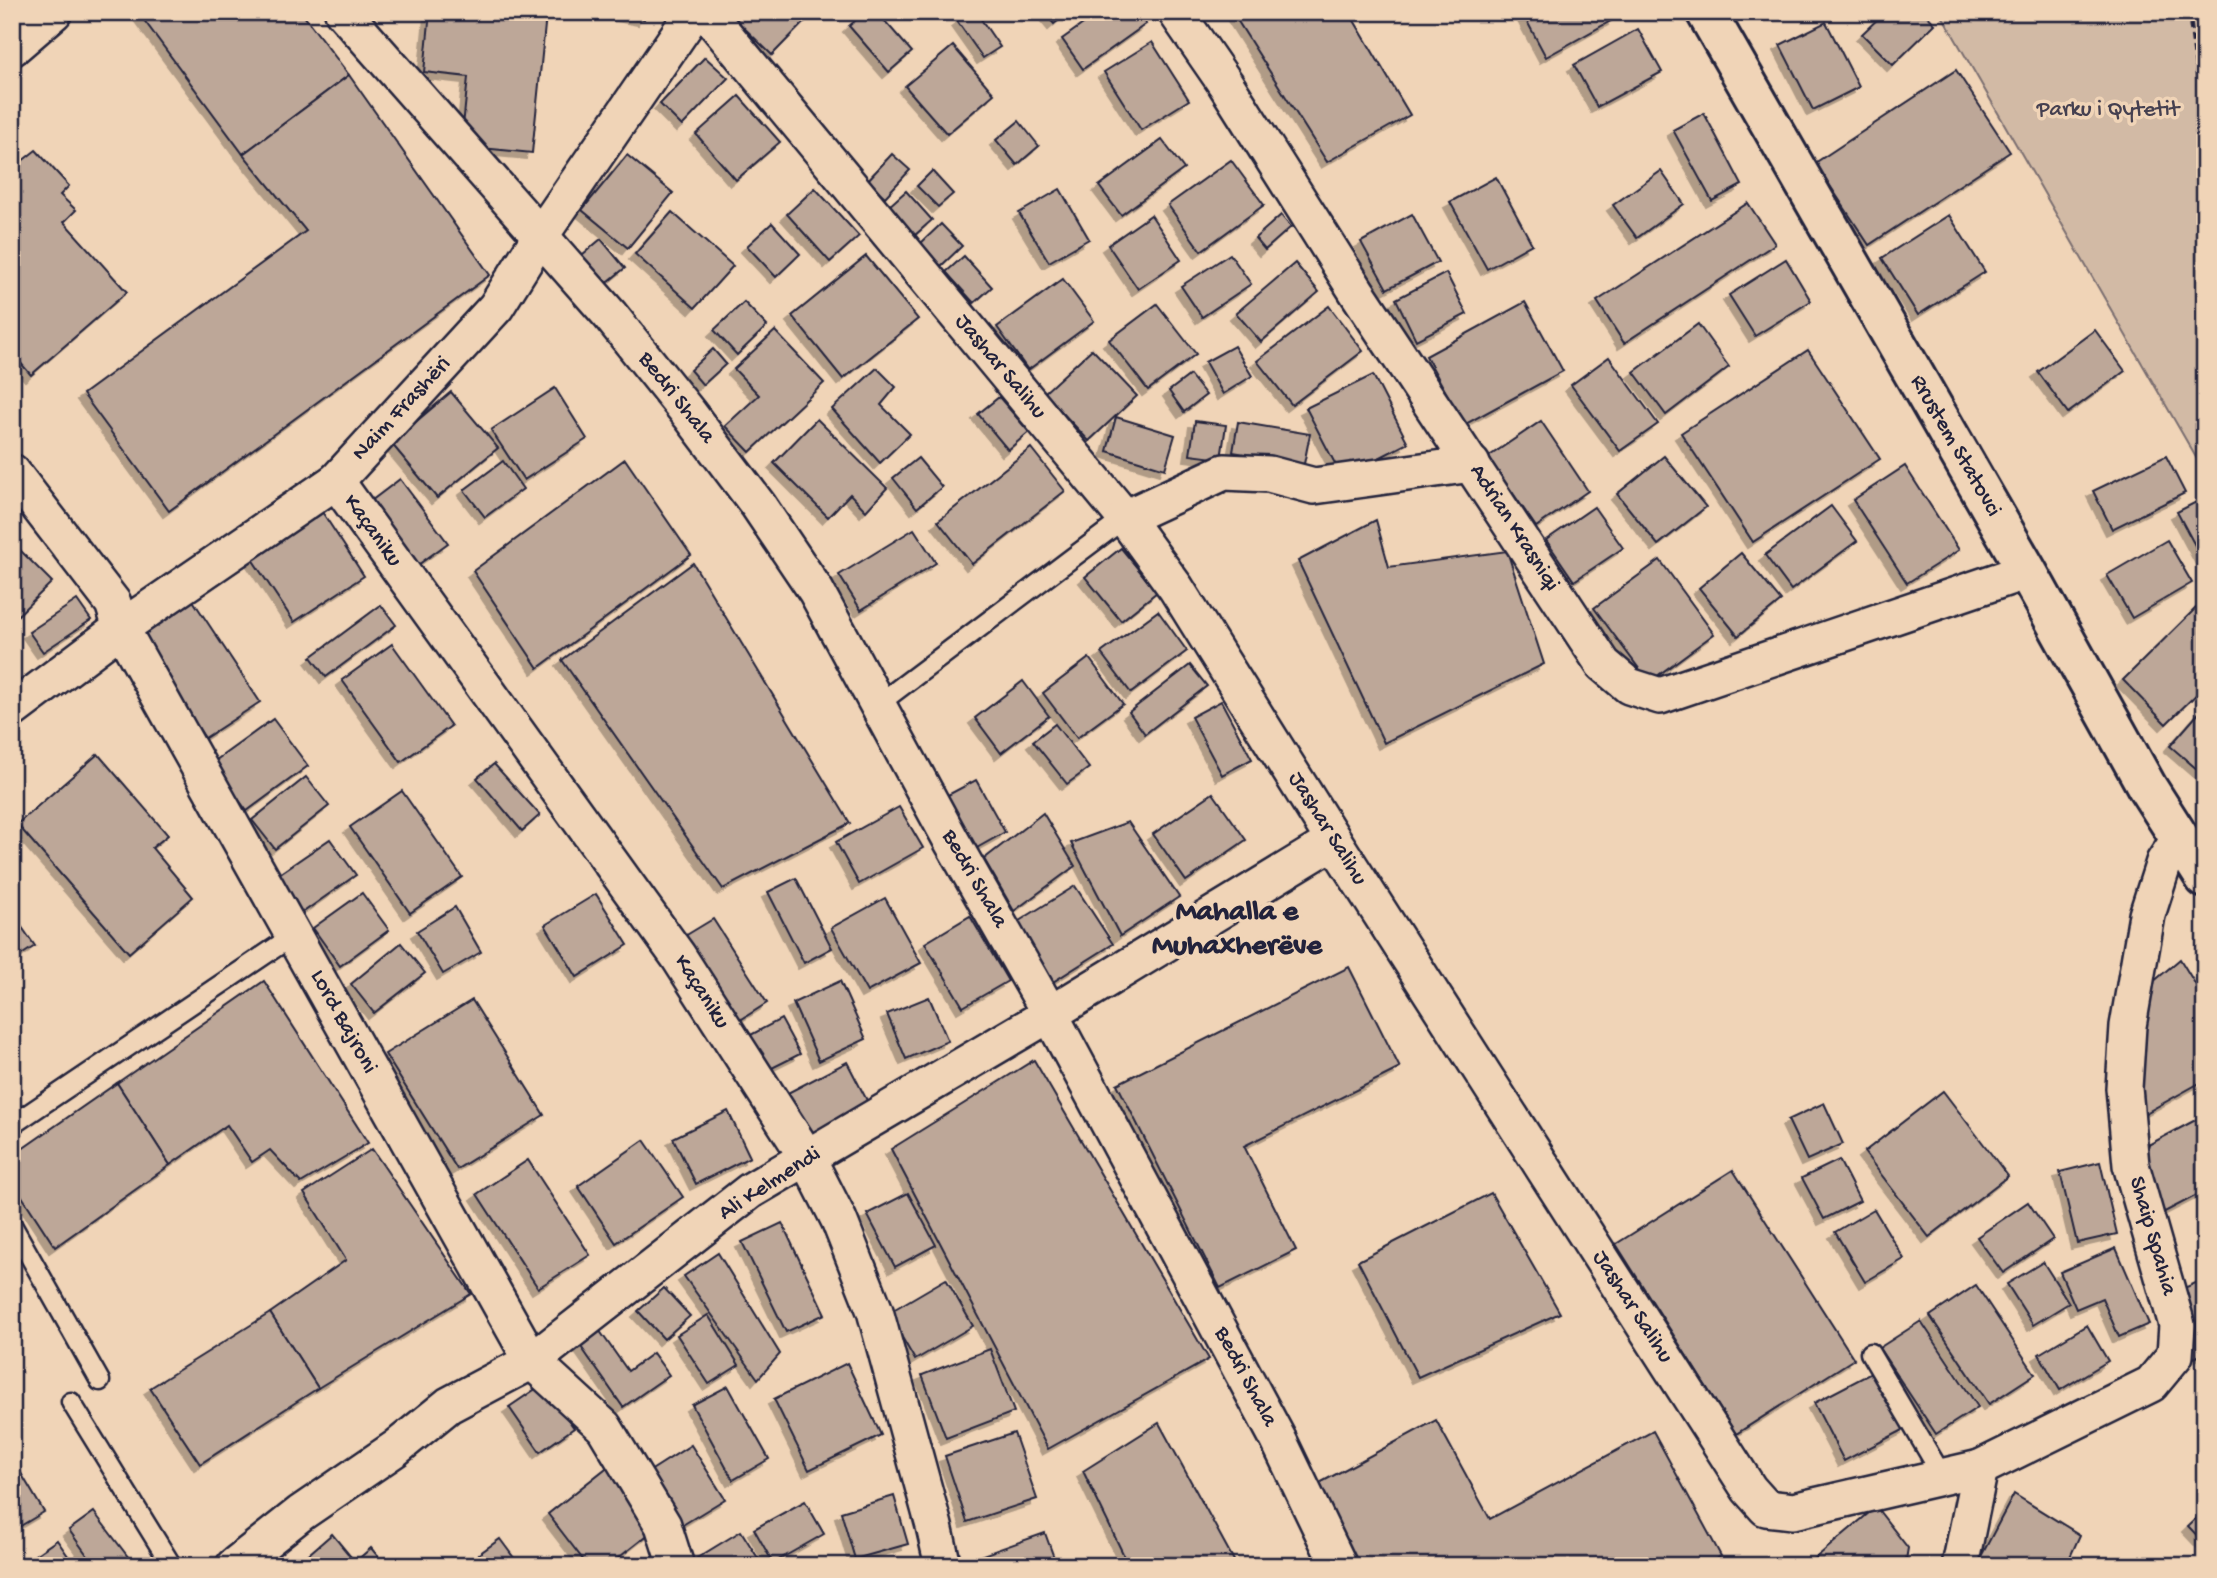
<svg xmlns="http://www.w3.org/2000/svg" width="2217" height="1578" viewBox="0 0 2217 1578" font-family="'Gochi Hand',sans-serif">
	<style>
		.green { fill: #d2baa5; stroke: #7a6e70; stroke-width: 2 }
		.building { fill: #bda798; stroke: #22223b; stroke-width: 2; filter: url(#shadow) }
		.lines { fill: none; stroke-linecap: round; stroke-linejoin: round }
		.service-casing { stroke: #22223b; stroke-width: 23 }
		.minor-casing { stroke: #22223b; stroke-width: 40 }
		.tertiary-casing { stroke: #22223b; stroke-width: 44 }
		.path { stroke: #22223b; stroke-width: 4.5; stroke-dasharray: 7 5; stroke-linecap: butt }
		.service { stroke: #f0d4b7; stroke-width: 18 }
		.minor { stroke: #f0d4b7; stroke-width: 35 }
		.tertiary { stroke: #f0d4b7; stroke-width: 38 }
		.labels { text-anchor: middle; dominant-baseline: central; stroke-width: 7; stroke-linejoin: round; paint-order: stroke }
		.park-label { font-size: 23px; fill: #454050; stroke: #f0d4b7 }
		.street-label { font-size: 23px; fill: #22223b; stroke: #f0d4b7 }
		.district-label { font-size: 30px; font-weight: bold; fill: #22223b; stroke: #f0d4b7 }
	</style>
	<defs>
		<filter id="shadow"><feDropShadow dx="-6" dy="6" stdDeviation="0" flood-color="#0004"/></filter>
	</defs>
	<rect width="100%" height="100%" fill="#f0d4b7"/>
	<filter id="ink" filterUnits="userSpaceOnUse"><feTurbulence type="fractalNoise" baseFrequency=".0143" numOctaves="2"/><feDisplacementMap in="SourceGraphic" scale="14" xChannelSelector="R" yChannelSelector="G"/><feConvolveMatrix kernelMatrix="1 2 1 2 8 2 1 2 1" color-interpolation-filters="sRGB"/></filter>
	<g filter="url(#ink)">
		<polygon class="green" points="1940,12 2205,12 2205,473 2175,421"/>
		<g class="building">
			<polygon points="138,12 301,12 349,75 243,154"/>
			<polygon points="430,12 518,12 546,15 532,153 461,146 468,77 424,72"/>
			<polygon points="607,12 645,12 644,19"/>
			<polygon points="738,12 814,12 772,55 733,17"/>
			<polygon points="865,12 877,12 912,52 889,72 849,26"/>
			<polygon points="969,12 976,12 1000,47 983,58 957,21"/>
			<polygon points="1044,12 1068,12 1054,24"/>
			<polygon points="1100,12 1138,12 1146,24 1083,69 1062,39"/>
			<polygon points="1232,12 1349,12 1410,115 1327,162"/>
			<polygon points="1522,12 1610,12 1614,19 1546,57"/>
			<polygon points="1885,12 1924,12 1935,24 1893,65 1862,34"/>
			<polygon points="1826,22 1859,87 1813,110 1780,45"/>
			<polygon points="1638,29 1662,72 1597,107 1574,65"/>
			<polygon points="1152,42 1189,100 1141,130 1104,72"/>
			<polygon points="953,46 994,94 947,134 905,86"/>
			<polygon points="705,57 728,78 682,126 660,104"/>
			<polygon points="1956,70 2010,152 1869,245 1815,163"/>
			<polygon points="349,75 490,275 169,511 83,394 306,231 243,154"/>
			<polygon points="739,96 780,142 736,180 696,134"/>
			<polygon points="1704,113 1742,185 1712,201 1673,130"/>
			<polygon points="1019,121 1039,146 1017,165 996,140"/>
			<polygon points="1162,140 1184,169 1121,215 1099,186"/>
			<polygon points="36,150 69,186 60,195 76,210 64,222 127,292 31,375 12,353 12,169"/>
			<polygon points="892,154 910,170 885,197 867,181"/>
			<polygon points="627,155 673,193 628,248 582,210"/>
			<polygon points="1231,160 1264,205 1201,251 1168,205"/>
			<polygon points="932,171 953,194 938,207 917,186"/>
			<polygon points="1661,171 1684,204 1637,238 1613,205"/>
			<polygon points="1496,177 1532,244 1487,269 1450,202"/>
			<polygon points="815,188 859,236 830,262 787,214"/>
			<polygon points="1060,189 1089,239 1049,262 1019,213"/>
			<polygon points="906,191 932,220 914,236 888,207"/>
			<polygon points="1748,203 1775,244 1624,343 1597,301"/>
			<polygon points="672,212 733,266 695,308 635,254"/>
			<polygon points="1412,214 1438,262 1387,289 1361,242"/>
			<polygon points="1151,215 1181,260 1138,289 1108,245"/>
			<polygon points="1281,215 1291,227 1265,250 1255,238"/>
			<polygon points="1949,215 1985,272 1918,315 1882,258"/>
			<polygon points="772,223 800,254 776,277 747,246"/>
			<polygon points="941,224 962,246 941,266 920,244"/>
			<polygon points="601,239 625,268 599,289 576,260"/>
			<polygon points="1230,254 1251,284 1202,317 1181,286"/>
			<polygon points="866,256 918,319 843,379 792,316"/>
			<polygon points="964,256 992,287 974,303 946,272"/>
			<polygon points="1786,259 1811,301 1755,336 1729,295"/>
			<polygon points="1295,263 1319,292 1261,342 1236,313"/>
			<polygon points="1446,273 1467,314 1416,340 1396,299"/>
			<polygon points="1063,279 1094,321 1028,370 997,327"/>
			<polygon points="744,302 767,326 737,355 714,330"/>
			<polygon points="1525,302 1563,371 1464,425 1426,356"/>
			<polygon points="1157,304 1196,354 1148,390 1109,340"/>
			<polygon points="1329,306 1363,351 1292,405 1257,361"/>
			<polygon points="1698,324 1729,367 1666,415 1634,372"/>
			<polygon points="2095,330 2125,371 2068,413 2038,372"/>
			<polygon points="775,331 824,383 750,452 725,426 759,395 734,369"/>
			<polygon points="1234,346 1252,376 1223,394 1205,362"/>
			<polygon points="713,349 726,364 703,385 690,370"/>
			<polygon points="1092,349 1137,396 1089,441 1044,393"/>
			<polygon points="1808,350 1880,459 1753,542 1681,433"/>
			<polygon points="1609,357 1658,424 1620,451 1571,385"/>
			<polygon points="877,368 896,387 881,405 910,434 880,463 832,409"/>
			<polygon points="1190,375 1206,395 1184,412 1169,391"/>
			<polygon points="1373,375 1408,443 1342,477 1306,408"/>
			<polygon points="555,388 587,439 524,480 491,430"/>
			<polygon points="451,392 498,448 437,498 391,443"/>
			<polygon points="999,397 1029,432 1008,450 978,414"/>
			<polygon points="1116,417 1175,435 1165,469 1107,451"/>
			<polygon points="817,419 887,488 866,511 850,494 828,517 774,463"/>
			<polygon points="1195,421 1226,425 1221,459 1190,455"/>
			<polygon points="1541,421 1588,491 1536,527 1488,457"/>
			<polygon points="1238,422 1310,434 1304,464 1233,452"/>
			<polygon points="1031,448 1065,491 972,564 938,521"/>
			<polygon points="1664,456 1706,507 1658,545 1617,494"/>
			<polygon points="2166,456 2185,493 2112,529 2093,491"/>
			<polygon points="918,458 942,487 917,508 893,478"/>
			<polygon points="625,459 691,555 538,668 473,571"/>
			<polygon points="503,461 523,489 485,517 464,490"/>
			<polygon points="1905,466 1959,550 1907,583 1853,500"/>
			<polygon points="400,479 448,543 415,567 367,504"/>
			<polygon points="2202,499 2205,504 2205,564 2177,512"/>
			<polygon points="315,501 364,576 294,622 244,547"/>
			<polygon points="1831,506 1857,541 1791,590 1765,555"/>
			<polygon points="1594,507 1623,548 1574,581 1546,540"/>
			<polygon points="1376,520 1389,567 1507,551 1544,664 1384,743 1298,561"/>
			<polygon points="914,529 936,563 861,610 839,575"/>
			<polygon points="2167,540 2192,583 2132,618 2107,575"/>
			<polygon points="12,542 52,582 13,620 12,619"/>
			<polygon points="1121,548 1157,592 1121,621 1085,577"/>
			<polygon points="1741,553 1781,601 1738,636 1699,588"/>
			<polygon points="1660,560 1714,634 1649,682 1594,608"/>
			<polygon points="693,563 850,823 723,889 562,660"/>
			<polygon points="192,599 260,702 205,738 137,636"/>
			<polygon points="77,600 91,620 43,652 29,632"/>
			<polygon points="381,605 396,625 326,677 311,657"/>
			<polygon points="2196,608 2205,617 2205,686 2166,724 2123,680"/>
			<polygon points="1158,611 1187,651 1131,693 1101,653"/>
			<polygon points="392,644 451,726 401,762 342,680"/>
			<polygon points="1089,658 1123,704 1077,738 1043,693"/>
			<polygon points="1190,665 1207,686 1145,734 1129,712"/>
			<polygon points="1023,681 1049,716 1001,753 975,718"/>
			<polygon points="1221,701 1252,759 1222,775 1191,717"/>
			<polygon points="2205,706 2205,776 2170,746"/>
			<polygon points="273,719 308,766 247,811 212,763"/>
			<polygon points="1055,724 1089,768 1067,784 1033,741"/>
			<polygon points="98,754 168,835 152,848 193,897 129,953 17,824"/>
			<polygon points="494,764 540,815 522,831 477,778"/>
			<polygon points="306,777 329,806 275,849 252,820"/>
			<polygon points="976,780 1005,832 975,849 946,796"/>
			<polygon points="402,791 462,877 410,913 350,827"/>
			<polygon points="1213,793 1246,840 1186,881 1153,834"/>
			<polygon points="899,807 923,848 859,884 836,842"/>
			<polygon points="1043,813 1075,866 1014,911 984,859"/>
			<polygon points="1128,822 1179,897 1120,936 1071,843"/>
			<polygon points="330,839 356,875 302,913 276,876"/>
			<polygon points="796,878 832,948 804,963 768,892"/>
			<polygon points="1075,886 1113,944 1048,985 1011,926"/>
			<polygon points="362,893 389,930 340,966 313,928"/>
			<polygon points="596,894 628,945 577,977 545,925"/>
			<polygon points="885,898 921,963 867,992 831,928"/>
			<polygon points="455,907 481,952 443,974 417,931"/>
			<polygon points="12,913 35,946 12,961"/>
			<polygon points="970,916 1008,981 963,1007 925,943"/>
			<polygon points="713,919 767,1003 734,1024 680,939"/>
			<polygon points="401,943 425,973 374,1013 351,984"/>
			<polygon points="2180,959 2205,1000 2205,1080 2142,1115 2145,989"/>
			<polygon points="1349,967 1400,1068 1244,1146 1296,1250 1220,1288 1117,1084"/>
			<polygon points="264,981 368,1143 301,1183 270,1150 252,1162 227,1125 170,1165 117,1083"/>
			<polygon points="840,981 866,1039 819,1061 793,1003"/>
			<polygon points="929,997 948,1041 906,1059 887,1014"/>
			<polygon points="472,1000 544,1115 457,1169 385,1054"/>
			<polygon points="781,1019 800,1054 762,1073 743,1039"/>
			<polygon points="1034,1060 1209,1359 1048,1449 891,1149"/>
			<polygon points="847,1062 872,1110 806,1145 780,1097"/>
			<polygon points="117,1083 170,1165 55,1247 12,1181 12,1156"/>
			<polygon points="1943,1091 2008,1176 1929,1237 1864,1152"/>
			<polygon points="1824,1103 1843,1144 1807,1160 1788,1120"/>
			<polygon points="728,1111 750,1157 696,1184 673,1138"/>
			<polygon points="2205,1115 2205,1191 2155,1217 2133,1153"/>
			<polygon points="644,1140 683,1197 616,1243 578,1186"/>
			<polygon points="372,1149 471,1294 318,1388 270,1313 346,1260 304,1193"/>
			<polygon points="528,1160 590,1255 538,1288 477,1194"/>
			<polygon points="1839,1160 1860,1201 1824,1219 1802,1178"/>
			<polygon points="2100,1162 2117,1234 2077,1243 2060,1172"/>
			<polygon points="1733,1170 1854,1359 1736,1434 1616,1244"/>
			<polygon points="908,1193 936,1245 895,1267 867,1214"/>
			<polygon points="1491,1193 1560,1313 1418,1377 1358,1261"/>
			<polygon points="2028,1202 2053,1239 2003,1273 1977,1237"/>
			<polygon points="1874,1209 1904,1259 1865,1282 1835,1232"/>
			<polygon points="782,1223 825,1314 786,1332 742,1242"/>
			<polygon points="2116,1248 2149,1324 2119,1337 2102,1298 2076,1309 2060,1272"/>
			<polygon points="718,1253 780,1354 758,1379 684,1276"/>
			<polygon points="2043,1262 2069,1303 2033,1325 2007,1284"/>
			<polygon points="946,1279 973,1326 915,1360 888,1313"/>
			<polygon points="2205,1279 2205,1353 2194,1358 2177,1291"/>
			<polygon points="1976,1285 2035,1374 1989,1404 1930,1316"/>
			<polygon points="664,1288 690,1316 664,1339 638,1311"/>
			<polygon points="270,1313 318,1388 200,1464 150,1388"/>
			<polygon points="708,1315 739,1365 709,1384 677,1335"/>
			<polygon points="1921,1321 1978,1407 1936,1434 1879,1348"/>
			<polygon points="2087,1325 2108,1361 2060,1390 2039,1354"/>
			<polygon points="597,1327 628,1371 653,1353 669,1375 623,1407 577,1341"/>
			<polygon points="990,1349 1014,1412 946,1438 922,1375"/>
			<polygon points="847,1363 881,1435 809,1470 774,1399"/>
			<polygon points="1877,1370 1907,1428 1844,1461 1814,1403"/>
			<polygon points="543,1384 574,1428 540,1452 509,1407"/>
			<polygon points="728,1386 769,1459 733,1480 692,1405"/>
			<polygon points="1436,1420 1490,1519 1653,1431 1721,1556 1703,1566 1360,1566 1316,1485"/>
			<polygon points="1159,1423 1237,1566 1129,1566 1083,1471"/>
			<polygon points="1014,1433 1037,1499 967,1522 945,1456"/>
			<polygon points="691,1445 725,1499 681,1526 647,1473"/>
			<polygon points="12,1458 44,1512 12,1531"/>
			<polygon points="610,1465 659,1526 608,1566 588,1566 548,1514"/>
			<polygon points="2014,1494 2080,1535 2066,1566 1976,1566"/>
			<polygon points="894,1496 908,1544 855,1559 841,1512"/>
			<polygon points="805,1501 824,1534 773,1563 754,1529"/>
			<polygon points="1876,1507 1908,1548 1905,1566 1806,1566"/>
			<polygon points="2205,1510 2205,1544 2188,1526"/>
			<polygon points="94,1512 135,1566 95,1566 69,1530"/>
			<polygon points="741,1531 763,1566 684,1566"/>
			<polygon points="1045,1533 1057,1566 977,1566 974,1558"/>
			<polygon points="332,1534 355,1562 371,1548 386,1566 295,1566"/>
			<polygon points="500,1539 520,1566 462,1566"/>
			<polygon points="57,1540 75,1566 19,1566"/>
		</g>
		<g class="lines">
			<defs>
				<g id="service">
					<polyline points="877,705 1125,518"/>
					<polyline points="12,1125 294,935"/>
					<polyline points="12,1225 100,1381"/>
					<polyline points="1870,1353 1943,1477"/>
					<polyline points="71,1402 172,1566"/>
				</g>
				<g id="minor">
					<polyline points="343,12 610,315 690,415 758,505 816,591 951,840 1050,1014 1278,1439 1339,1566"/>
					<polyline points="706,12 1125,518 1176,588 1334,841 1749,1489 1766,1508 1793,1511 1980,1468"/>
					<polyline points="1176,12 1225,83 1357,292 1603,664 1629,686 1660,696 2027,571"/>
					<polyline points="12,48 54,12"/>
					<polyline points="12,472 113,603 121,628 532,1361 604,1427 663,1525 676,1566"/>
					<polyline points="336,481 678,956 808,1159 839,1220 875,1311 934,1526 943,1566"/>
					<polyline points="1125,518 1224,472 1269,474 1314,486 1472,464"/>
					<polyline points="12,710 121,628 336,481 496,307 541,235 694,12"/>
					<polyline points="234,1566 301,1513 396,1448 449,1405 532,1361 750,1191 1050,1014 1334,841"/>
					<polyline points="1960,1566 1980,1468 2151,1384 2175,1355 2177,1325 2131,1165 2124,1088 2128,1026 2147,915 2164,862 2179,839"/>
				</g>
				<polyline id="tertiary" points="1706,12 2027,571 2147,787 2205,878"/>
			</defs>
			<use href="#service" class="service-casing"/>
			<use href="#minor" class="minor-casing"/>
			<use href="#tertiary" class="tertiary-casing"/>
			<polyline class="path" points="2189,12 2205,135"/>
			<use href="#service" class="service"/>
			<use href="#minor" class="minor"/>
			<use href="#tertiary" class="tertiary"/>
		</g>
	</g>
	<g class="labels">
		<g class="park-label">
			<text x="2108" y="110">Parku i Qytetit</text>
		</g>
		<g class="street-label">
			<text transform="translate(1000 367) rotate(50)">Jashar Salihu</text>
			<text transform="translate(676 398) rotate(52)">Bedri Shala</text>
			<text transform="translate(402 409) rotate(-47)">Naim Frashëri</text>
			<text transform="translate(1955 446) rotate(60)">Rrustem Statovci</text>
			<text transform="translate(1514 528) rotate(57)">Adrian Krasniqi</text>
			<text transform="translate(372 531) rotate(54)">Kaçaniku</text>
			<text transform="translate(1327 829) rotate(58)">Jashar Salihu</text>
			<text transform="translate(974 879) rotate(60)">Bedri Shala</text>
			<text transform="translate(701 992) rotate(57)">Kaçaniku</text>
			<text transform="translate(343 1022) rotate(61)">Lord Bajroni</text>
			<text transform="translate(770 1184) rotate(-33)">Ali Kelmendi</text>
			<text transform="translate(2152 1236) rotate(74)">Shaip Spahia</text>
			<text transform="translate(1632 1307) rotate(57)">Jashar Salihu</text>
			<text transform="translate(1245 1377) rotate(62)">Bedri Shala</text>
		</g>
		<g class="district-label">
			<text x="1237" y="913">Mahalla e<tspan x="1237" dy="34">Muhaxherëve</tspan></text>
		</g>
	</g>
	<rect width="2217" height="1578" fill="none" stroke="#f0d4b7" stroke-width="42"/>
	<rect x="21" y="21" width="2175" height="1536" fill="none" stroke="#22223b" stroke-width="2.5" filter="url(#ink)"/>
</svg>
